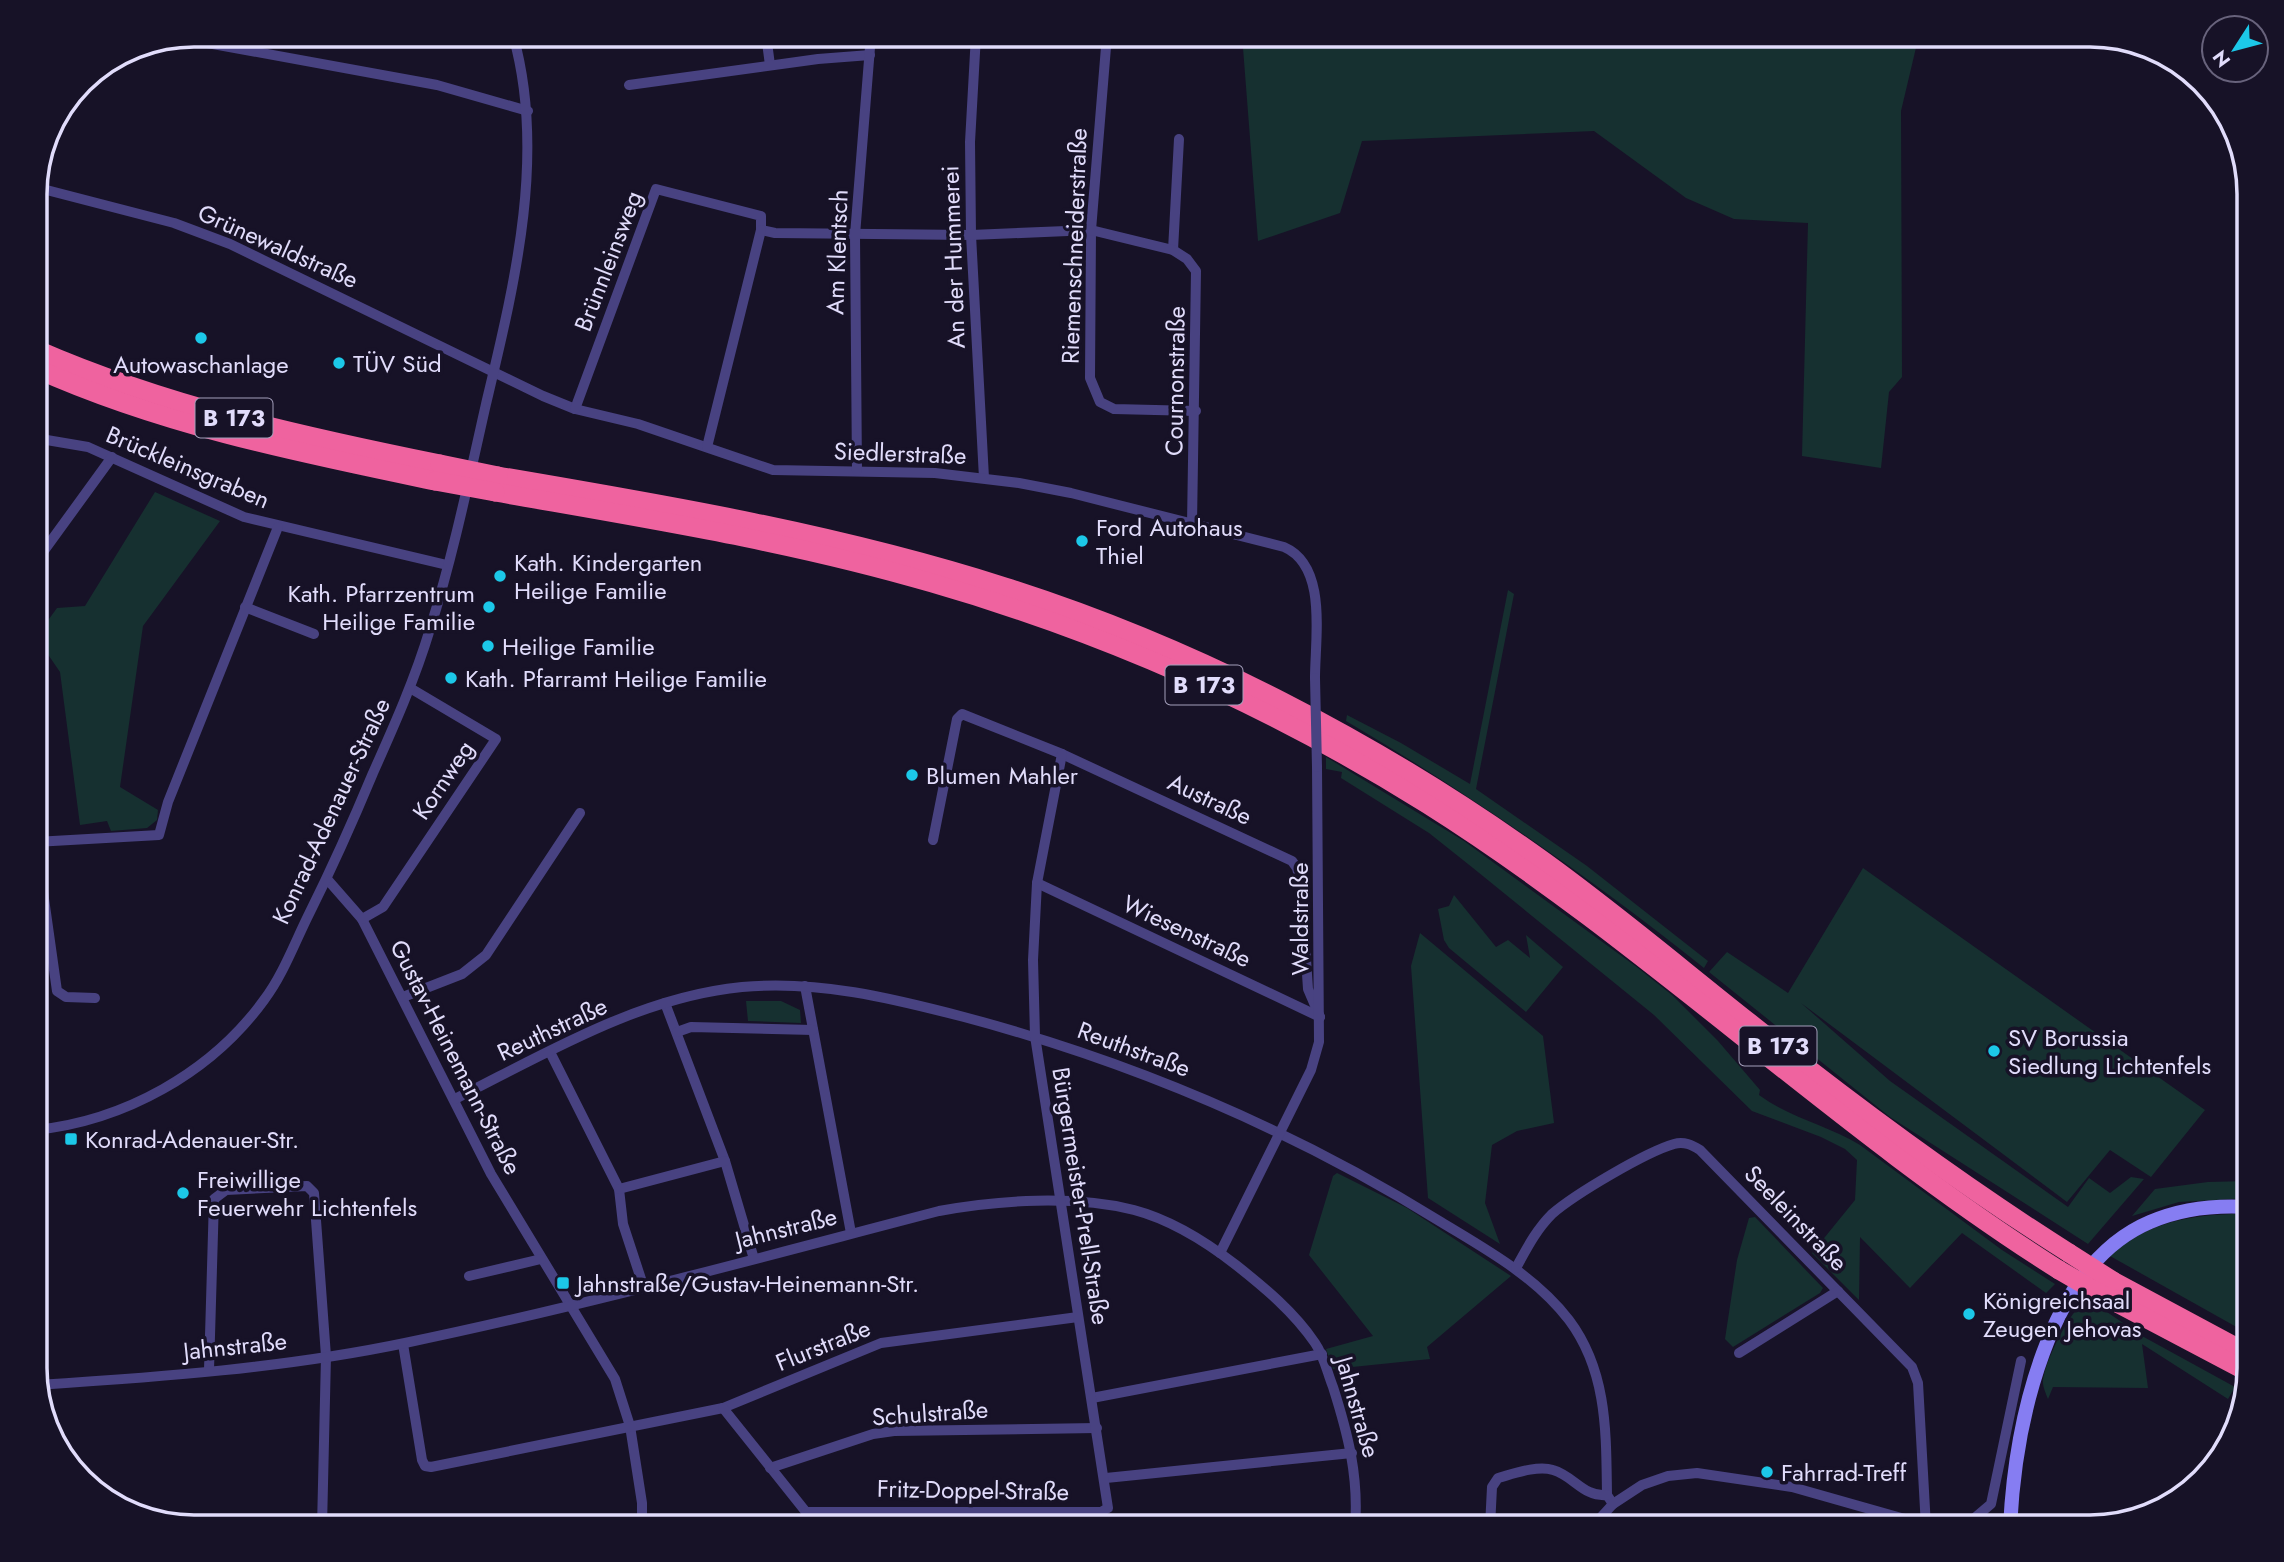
<svg xmlns="http://www.w3.org/2000/svg" width="2284" height="1562" viewBox="0 0 2284 1562" font-family="Jost,sans-serif">
	<style>
		.green { fill: #163030 }
		.lines { fill: none; stroke-linecap: round; stroke-linejoin: round }
		.street { stroke: #484281; stroke-width: 10 }
		.secondary { stroke: #867df2; stroke-width: 14 }
		.highway { stroke: #ef639f; stroke-width: 19 }
		.street-bridge { stroke: #484281; stroke-width: 10 }
		.highway-bridge { stroke: #ef639f; stroke-width: 19 }
		.poi-dot { fill: #1cc8e8; stroke: #171227; stroke-width: 2.5 }
		.labels { text-anchor: middle; dominant-baseline: central; stroke-width: 7; stroke-linejoin: round; paint-order: stroke }
		.shield { fill: #171227; stroke: #a49fbb; stroke-width: 2 }
		.shield-label { font-size: 23px; font-weight: bold; fill: #e1dcfb }
		.street-label { font-size: 24px; fill: #e1dcfb; stroke: #171227 }
		.poi-label { font-size: 24px; fill: #e1dcfb; stroke: #171227; text-anchor: start }
		.rim { fill: none; stroke: #e1dcfb; stroke-width: 3.5 }
	</style>
	<rect width="100%" height="100%" fill="#171227"/>
	<g class="green">
		<polygon points="1242,35 1919,35 1901,111 1902,377 1889,392 1881,468 1802,456 1808,223 1734,219 1686,198 1594,131 1362,141 1340,213 1258,241"/>
		<polygon points="155,492 220,521 143,626 120,787 158,810 157,820 147,828 111,831 107,821 80,825 60,672 36,637 57,608 85,606"/>
		<path d="M1508,590L1514,594L1476,789L1587,866L1708,961L1704,968C1590,877 1471,795 1346,721L1347,715L1401,743L1470,784Z"/>
		<path d="M1326,757L1464,841L1638,968L1672,995L1718,1041L1760,1090L1759,1095C1790,1118 1827,1125 1860,1145L2002,1250L2055,1284L2046,1293L1962,1233L1910,1288L1860,1237L1859,1300L1812,1253L1855,1200L1857,1160L1845,1149L1821,1137L1752,1111L1654,1015L1473,868L1429,833L1341,778L1342,772L1326,769Z"/>
		<polygon points="1863,868 2205,1110 2151,1177 2110,1150 2067,1202 1801,1003 1890,1081 2068,1207 2089,1178 2110,1193 2131,1177 2144,1179 2088,1244 1890,1117 1709,972 1727,952 1788,993"/>
		<polygon points="1454,895 1496,947 1508,940 1530,958 1526,935 1563,967 1526,1012 1449,948 1444,940 1438,909 1449,906"/>
		<polygon points="1420,933 1543,1036 1554,1123 1517,1131 1492,1145 1485,1203 1500,1244 1428,1198 1411,966"/>
		<polygon points="746,1001 781,1001 800,1010 801,1023 748,1021"/>
		<polygon points="1337,1173 1407,1208 1511,1276 1427,1347 1430,1359 1333,1369 1326,1349 1373,1336 1309,1255 1333,1176"/>
		<polygon points="2249,1181 2249,1198 2179,1202 2132,1216 2155,1189 2208,1182"/>
		<path d="M2249,1214V1334L2110,1256C2147,1220 2200,1213 2249,1214Z"/>
		<polygon points="1755,1217 1823,1288 1820,1293 1733,1347 1725,1339 1737,1260 1749,1218"/>
		<path d="M2088,1299L2142,1336L2235,1387L2228,1399L2142,1344L2148,1388L2053,1387L2048,1399C2046,1394 2043,1387 2043,1383C2043,1364 2072,1306 2088,1299Z"/>
	</g>
	<g class="lines">
		<g class="street">
			<polyline points="766,35 770,65"/>
			<polyline points="976,35 970,142 971,235 984,478"/>
			<polyline points="1107,35 1091,230 1090,378 1100,402 1114,409 1196,411"/>
			<polyline points="180,38 437,85 528,111"/>
			<polyline points="629,85 818,59 870,55"/>
			<path d="M35,187L174,223L230,244L543,396L575,409L638,424L773,470L935,473L1019,483L1071,493L1284,547C1328,566 1315,638 1315,678"/>
			<polyline points="1173,250 1179,139"/>
			<polyline points="575,409 656,189 761,216 761,230 775,233 971,235 1091,230 1173,250 1187,259 1196,271 1192,524"/>
			<polyline points="35,438 88,447 244,517 447,565"/>
			<polyline points="707,447 761,230"/>
			<polyline points="857,471 855,235 871,35"/>
			<polyline points="35,563 112,457"/>
			<polyline points="245,607 314,634"/>
			<polyline points="933,840 957,719 962,714 1062,754 1292,861 1297,868 1301,885 1308,989 1320,1017"/>
			<polyline points="35,842 159,835 168,802 278,527"/>
			<polyline points="36,842 57,991 66,997 95,998"/>
			<polyline points="327,879 362,919 491,1174 615,1379 630,1426 642,1503 642,1527"/>
			<polyline points="1037,883 1320,1017"/>
			<polyline points="362,919 383,907 496,739 410,688"/>
			<polyline points="805,986 851,1233"/>
			<polyline points="403,997 462,974 486,955 580,813"/>
			<polyline points="665,1003 725,1161 754,1259"/>
			<polyline points="677,1032 691,1027 813,1030"/>
			<polyline points="550,1052 619,1189 623,1224 643,1285"/>
			<path d="M455,1099C545,1054 639,997 742,987C818,980 891,998 964,1017C1133,1062 1293,1130 1441,1222C1487,1250 1535,1276 1569,1320C1608,1372 1606,1434 1607,1495L1613,1504"/>
			<path d="M35,1130C124,1121 211,1073 264,1000C283,975 295,942 309,914C332,868 353,821 373,773C394,726 415,679 430,629C453,556 469,479 486,404C514,286 547,155 513,35"/>
			<polyline points="619,1189 725,1161"/>
			<polyline points="1220,1253 1311,1070 1319,1042 1317,767"/>
			<path d="M1516,1268C1527,1248 1536,1230 1552,1214C1575,1194 1646,1152 1674,1144C1684,1141 1692,1145 1700,1150L1912,1367L1918,1383L1926,1527"/>
			<polyline points="469,1276 541,1259"/>
			<polyline points="403,1344 422,1460 425,1466 431,1467 723,1408 881,1343 1078,1317"/>
			<polyline points="1739,1353 1838,1291"/>
			<polyline points="209,1370 214,1199 226,1190 307,1186 314,1193 326,1356 322,1527"/>
			<path d="M37,1385C160,1377 285,1368 405,1343C584,1306 762,1257 939,1211C999,1200 1074,1195 1134,1210C1172,1220 1205,1241 1236,1265C1265,1288 1294,1312 1315,1343C1324,1356 1327,1372 1333,1387C1348,1434 1359,1477 1355,1527"/>
			<polyline points="1092,1398 1322,1354"/>
			<polyline points="723,1408 818,1527"/>
			<polyline points="770,1468 873,1434 894,1431 1097,1428"/>
			<polyline points="1106,1478 1352,1453"/>
			<polyline points="806,1512 1101,1512 1108,1508 1035,1036 1033,960 1037,883 1062,754"/>
			<path d="M1490,1527L1492,1487L1498,1478C1513,1474 1537,1465 1553,1470C1574,1476 1583,1497 1607,1495"/>
			<polyline points="1592,1527 1613,1504 1642,1485 1668,1476 1697,1473 1792,1487 1926,1525 1971,1521 1991,1504 2021,1361"/>
		</g>
		<path class="secondary" d="M2010,1527C2015,1427 2046,1266 2150,1222C2180,1209 2216,1205 2249,1207"/>
		<g class="highway">
			<path d="M35,349C165,406 302,436 440,464"/>
			<path d="M35,368C161,425 300,453 435,481"/>
			<path d="M498,476C669,505 839,534 1005,587C1194,647 1377,742 1538,857C1611,909 1679,967 1750,1023C1853,1105 1958,1183 2069,1253"/>
			<path d="M495,492C642,518 789,541 932,583C1106,633 1274,708 1427,804C1649,944 1837,1130 2059,1270"/>
			<polyline points="2113,1281 2249,1354"/>
			<polyline points="2104,1296 2248,1372"/>
		</g>
		<polyline class="street-bridge" points="1315,678 1317,767"/>
		<g class="highway-bridge">
			<polyline points="440,464 498,476"/>
			<polyline points="435,481 495,492"/>
			<polyline points="2069,1253 2113,1281"/>
			<polyline points="2059,1270 2104,1296"/>
		</g>
	</g>
	<g class="poi-dot">
		<circle cx="201" cy="338" r="7"/>
		<circle cx="339" cy="363" r="7"/>
		<circle cx="1082" cy="541" r="7"/>
		<circle cx="500" cy="576" r="7"/>
		<circle cx="489" cy="607" r="7"/>
		<circle cx="488" cy="646" r="7"/>
		<circle cx="451" cy="678" r="7"/>
		<circle cx="912" cy="775" r="7"/>
		<circle cx="1994" cy="1051" r="7"/>
		<rect x="64" y="1132" width="14" height="14" rx="3.5"/>
		<circle cx="183" cy="1193" r="7"/>
		<rect x="556" y="1276" width="14" height="14" rx="3.5"/>
		<circle cx="1969" cy="1314" r="7"/>
		<circle cx="1767" cy="1472" r="7"/>
	</g>
	<g class="labels">
		<g class="shield">
			<rect x="195.5" y="398.5" width="77" height="39" rx="5"/>
			<rect x="1165.5" y="665.5" width="77" height="39" rx="5"/>
			<rect x="1739.5" y="1026.5" width="77" height="39" rx="5"/>
		</g>
		<g class="shield-label">
			<text x="234" y="418">B 173</text>
			<text x="1204" y="685">B 173</text>
			<text x="1778" y="1046">B 173</text>
		</g>
		<g class="street-label">
			<text transform="translate(278 246) rotate(24)">Grünewaldstraße</text>
			<text transform="translate(1074 246) rotate(-88)">Riemenschneiderstraße</text>
			<text transform="translate(837 252) rotate(-88)">Am Klentsch</text>
			<text transform="translate(953 257) rotate(-92)">An der Hummerei</text>
			<text transform="translate(608 261) rotate(-69)">Brünnleinsweg</text>
			<text transform="translate(1175 381) rotate(-89)">Cournonstraße</text>
			<text transform="translate(900 453) rotate(2)">Siedlerstraße</text>
			<text transform="translate(188 467) rotate(23)">Brückleinsgraben</text>
			<text transform="translate(443 780) rotate(-56)">Kornweg</text>
			<text transform="translate(1210 799) rotate(25)">Austraße</text>
			<text transform="translate(331 811) rotate(-65)">Konrad-Adenauer-Straße</text>
			<text transform="translate(1299 919) rotate(-90)">Waldstraße</text>
			<text transform="translate(1187 931) rotate(25)">Wiesenstraße</text>
			<text transform="translate(552 1029) rotate(-25)">Reuthstraße</text>
			<text transform="translate(1134 1049) rotate(20)">Reuthstraße</text>
			<text transform="translate(456 1057) rotate(63)">Gustav-Heinemann-Straße</text>
			<text transform="translate(1081 1196) rotate(81)">Bürgermeister-Prell-Straße</text>
			<text transform="translate(1796 1218) rotate(46)">Seeleinstraße</text>
			<text transform="translate(786 1228) rotate(-14)">Jahnstraße</text>
			<text transform="translate(823 1345) rotate(-22)">Flurstraße</text>
			<text transform="translate(235 1346) rotate(-6)">Jahnstraße</text>
			<text transform="translate(1358 1407) rotate(74)">Jahnstraße</text>
			<text transform="translate(930 1413) rotate(-4)">Schulstraße</text>
			<text transform="translate(973 1490) rotate(1)">Fritz-Doppel-Straße</text>
		</g>
		<g class="poi-label">
			<text x="353" y="363">TÜV Süd</text>
			<text x="201" y="364" text-anchor="middle">Autowaschanlage</text>
			<text x="1096" y="527">Ford Autohaus<tspan x="1096" dy="28">Thiel</tspan></text>
			<text x="514" y="562">Kath. Kindergarten<tspan x="514" dy="28">Heilige Familie</tspan></text>
			<text x="475" y="593" text-anchor="end">Kath. Pfarrzentrum<tspan x="475" dy="28">Heilige Familie</tspan></text>
			<text x="502" y="646">Heilige Familie</text>
			<text x="465" y="678">Kath. Pfarramt Heilige Familie</text>
			<text x="926" y="775">Blumen Mahler</text>
			<text x="2008" y="1037">SV Borussia<tspan x="2008" dy="28">Siedlung Lichtenfels</tspan></text>
			<text x="85" y="1139">Konrad-Adenauer-Str.</text>
			<text x="197" y="1179">Freiwillige<tspan x="197" dy="28">Feuerwehr Lichtenfels</tspan></text>
			<text x="577" y="1283">Jahnstraße/Gustav-Heinemann-Str.</text>
			<text x="1983" y="1300">Königreichsaal<tspan x="1983" dy="28">Zeugen Jehovas</tspan></text>
			<text x="1781" y="1472">Fahrrad-Treff</text>
		</g>
	</g>
	<path d="M0 0H2284V1562H0ZM194 47H2090A147 147 0 0 1 2237 194V1368A147 147 0 0 1 2090 1515H194A147 147 0 0 1 47 1368V194A147 147 0 0 1 194 47Z" fill="#171227" fill-rule="evenodd"/>
	<path class="rim" d="M194 47H2090A147 147 0 0 1 2237 194V1368A147 147 0 0 1 2090 1515H194A147 147 0 0 1 47 1368V194A147 147 0 0 1 194 47Z"/>
	<g transform="translate(2235 49) rotate(234)"><circle r="33" fill="#171227" stroke="#68637c" stroke-width="2"/>
	<path d="M0-5L12 26L0 18L-12 26Z" fill="#1cc8e8"/>
	<text y="-10" font-size="19" font-weight="bold" text-anchor="middle" fill="#e1dcfb">N</text>
	</g>
</svg>
